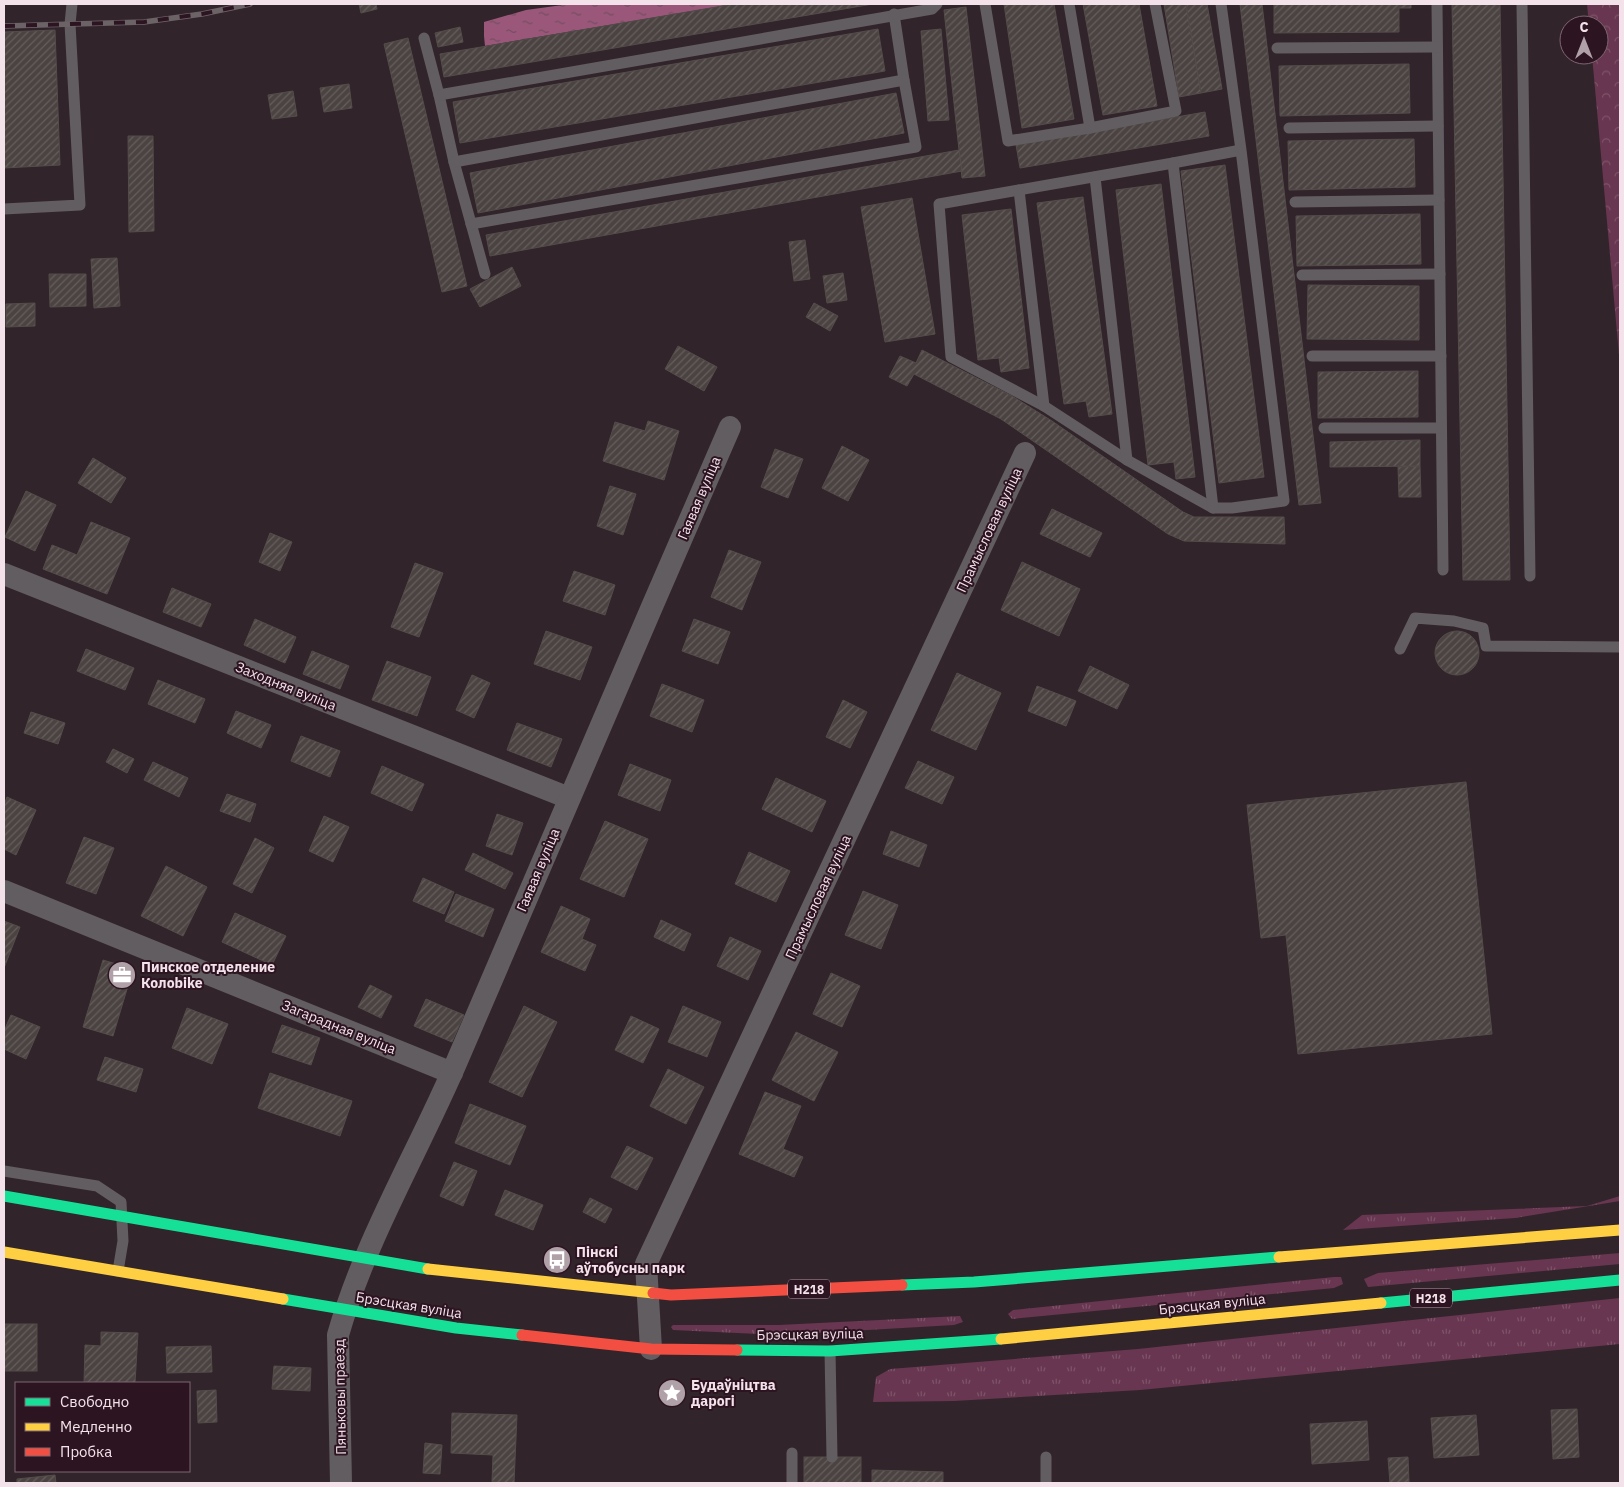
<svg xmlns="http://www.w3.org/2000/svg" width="1624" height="1487" viewBox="0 0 1624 1487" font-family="'IBM Plex Sans',sans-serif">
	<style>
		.grass { fill: url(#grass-tufts) }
		.forest { fill: url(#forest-crowns) }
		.water { fill: url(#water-ripples) }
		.building { fill: url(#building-hatch); stroke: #534d4a }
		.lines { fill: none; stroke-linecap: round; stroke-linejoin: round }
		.lane { stroke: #625d60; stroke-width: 11 }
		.street { stroke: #625d60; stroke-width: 22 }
		.fast { stroke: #16e098; stroke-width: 11 }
		.slow { stroke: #ffcf43; stroke-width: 11 }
		.jam { stroke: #f24e42; stroke-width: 11 }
		.rail-casing { stroke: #6c6367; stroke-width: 5.5 }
		.rail { stroke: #2d1421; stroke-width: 4; stroke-dasharray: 11; stroke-linecap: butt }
		.labels { text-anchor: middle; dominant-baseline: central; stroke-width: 4; stroke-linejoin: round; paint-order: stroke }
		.shield { fill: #2d1421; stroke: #b8a4ae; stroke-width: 1 }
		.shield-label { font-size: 12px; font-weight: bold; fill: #f4e2ea }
		.street-label { font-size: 14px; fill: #f4e2ea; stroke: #2d1421 }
		.poi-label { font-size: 14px; font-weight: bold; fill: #f4e2ea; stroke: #2d1421; text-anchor: start }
	</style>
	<defs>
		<pattern id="grass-tufts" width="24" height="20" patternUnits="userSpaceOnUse" patternTransform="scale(1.25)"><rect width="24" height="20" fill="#683650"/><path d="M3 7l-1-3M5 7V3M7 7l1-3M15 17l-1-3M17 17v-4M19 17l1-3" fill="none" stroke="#7e5369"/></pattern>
		<pattern id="forest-crowns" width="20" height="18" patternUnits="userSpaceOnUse" patternTransform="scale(1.25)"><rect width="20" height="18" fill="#683650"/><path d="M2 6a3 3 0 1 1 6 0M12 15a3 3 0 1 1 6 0" fill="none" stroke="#7e5369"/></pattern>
		<pattern id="water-ripples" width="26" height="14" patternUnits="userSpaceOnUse" patternTransform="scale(1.25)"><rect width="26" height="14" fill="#9b577a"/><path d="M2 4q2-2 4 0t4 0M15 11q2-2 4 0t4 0" fill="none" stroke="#724e60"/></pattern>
		<pattern id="building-hatch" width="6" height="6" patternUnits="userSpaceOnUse" patternTransform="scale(1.25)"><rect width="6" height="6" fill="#4a4342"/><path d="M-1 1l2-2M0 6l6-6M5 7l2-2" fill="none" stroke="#655e5d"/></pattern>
	</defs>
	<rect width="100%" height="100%" fill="#32242b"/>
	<g class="grass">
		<polygon points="1620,1196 1620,1201 1515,1218 1343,1230 1362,1215 1587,1206"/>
		<polygon points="1620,1253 1620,1264 1368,1287 1364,1279 1378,1273"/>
		<polygon points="1334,1277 1341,1277 1343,1284 1334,1288 1012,1319 1008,1314 1013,1310"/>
		<polygon points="1620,1298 1620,1344 1140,1390 954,1401 873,1402 876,1377 890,1369 1138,1349"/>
		<polygon points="960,1316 963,1322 954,1325 781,1335 673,1330 671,1327 673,1325 779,1325"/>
	</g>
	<polygon class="forest" points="1587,4 1620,4 1620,366 1592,55 1599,55 1599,25 1589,25"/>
	<polygon class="water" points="570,4 734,4 485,46 484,36 484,22 526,10"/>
	<g class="building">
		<polygon points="359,4 376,4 377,9 361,13"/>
		<polygon points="734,4 873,4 444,77 440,54"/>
		<polygon points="1004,4 1054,4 1074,119 1022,128"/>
		<polygon points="1083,4 1139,4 1157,106 1103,115"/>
		<polygon points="1164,4 1186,4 1201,93 1179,97"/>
		<polygon points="1186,4 1207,4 1222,89 1201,93"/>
		<polygon points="1240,4 1262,4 1321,503 1299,505"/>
		<polygon points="1274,4 1411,4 1411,8 1399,8 1399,32 1274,33"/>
		<polygon points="1452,4 1500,4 1510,580 1463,580"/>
		<polygon points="966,7 985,176 962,178 944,10"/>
		<polygon points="460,27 463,42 438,47 435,33"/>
		<polygon points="878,29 885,71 460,143 453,102"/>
		<polygon points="941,29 949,120 928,121 921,31"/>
		<polygon points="55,30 60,165 4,168 4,32"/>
		<polygon points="408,38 467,286 442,292 384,44"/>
		<polygon points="1409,64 1410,113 1280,116 1279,66"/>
		<polygon points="349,84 352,108 324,112 320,88"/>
		<polygon points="293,91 297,116 272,119 268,95"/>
		<polygon points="896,93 904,133 478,213 470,173"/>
		<polygon points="1205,112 1209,136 1020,168 1016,145"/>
		<polygon points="128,136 153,136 154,231 129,232"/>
		<polygon points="1414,139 1415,187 1289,190 1288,141"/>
		<polygon points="959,150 962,171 490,256 486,235"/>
		<polygon points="1225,165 1264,477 1219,483 1181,171"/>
		<polygon points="1161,184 1195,477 1176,479 1174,462 1148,465 1116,190"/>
		<polygon points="1083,197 1112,414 1089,417 1086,401 1064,404 1037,203"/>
		<polygon points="912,198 935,334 885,342 861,207"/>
		<polygon points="1011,209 1029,368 1001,372 999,358 978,360 962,215"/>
		<polygon points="1420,214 1421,264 1297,266 1296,216"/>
		<polygon points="805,240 810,279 794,281 789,242"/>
		<polygon points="117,258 120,306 94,308 91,259"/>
		<polygon points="512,267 521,286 480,307 470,289"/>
		<polygon points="843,273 847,300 827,303 823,276"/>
		<polygon points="49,274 86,274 86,306 50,307"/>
		<polygon points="1308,285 1419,286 1419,340 1307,339"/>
		<polygon points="35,303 35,326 6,327 6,304"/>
		<polygon points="814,303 838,316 830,331 806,317"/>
		<polygon points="678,346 717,367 704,391 665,369"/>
		<polygon points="922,350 1012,396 1052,421 1183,512 1194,517 1284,517 1285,544 1184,541 1168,534 1001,419 914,374 907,386 889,377 900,356 916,363"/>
		<polygon points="1418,371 1418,417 1318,418 1318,372"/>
		<polygon points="648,421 679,431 664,480 603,461 615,422 645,431"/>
		<polygon points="1420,440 1420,466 1330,467 1330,442"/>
		<polygon points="842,446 869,460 848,501 822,488"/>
		<polygon points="775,449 803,459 788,498 761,487"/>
		<polygon points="93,458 126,478 111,503 78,483"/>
		<polygon points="1420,466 1421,497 1399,497 1398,467"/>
		<polygon points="610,486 636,494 623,535 597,526"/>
		<polygon points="26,491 56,505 35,551 5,537"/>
		<polygon points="1052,509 1102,533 1090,557 1040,534"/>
		<polygon points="91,522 130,538 107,594 43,569 52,545 77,555"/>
		<polygon points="270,533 292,542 280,571 259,562"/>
		<polygon points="729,550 761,562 742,610 711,597"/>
		<polygon points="1022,562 1080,589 1059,636 1001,610"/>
		<polygon points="415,563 443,573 419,637 391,627"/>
		<polygon points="574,571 615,585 605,615 563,601"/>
		<polygon points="172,588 211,604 201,627 163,612"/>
		<polygon points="255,619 296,637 285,663 244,645"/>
		<polygon points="694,619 730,632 718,664 682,651"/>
		<polygon points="546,631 592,647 580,680 534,664"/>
		<circle cx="1457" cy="653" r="22"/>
		<polygon points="86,649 134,668 125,690 77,671"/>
		<polygon points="312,651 349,666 340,689 303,674"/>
		<polygon points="387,661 431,677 417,716 372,700"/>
		<polygon points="1090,666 1129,685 1117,709 1078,691"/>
		<polygon points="957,673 1001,693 976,750 931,730"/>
		<polygon points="472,675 490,683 474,718 456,710"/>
		<polygon points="158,680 205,699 195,723 148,704"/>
		<polygon points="662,684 704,700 692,732 650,716"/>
		<polygon points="1037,686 1076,701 1066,726 1028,711"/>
		<polygon points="843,700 867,712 850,748 826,737"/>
		<polygon points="236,711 271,725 261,748 227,733"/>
		<polygon points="31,712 65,723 58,744 24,733"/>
		<polygon points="517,723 562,739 551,767 507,750"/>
		<polygon points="301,736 340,751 330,777 291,761"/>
		<polygon points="113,749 134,759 127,773 106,762"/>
		<polygon points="918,761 954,777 942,804 905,788"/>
		<polygon points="153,762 188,778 179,797 144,780"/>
		<polygon points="630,764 671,780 660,811 618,795"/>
		<polygon points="382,766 424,784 412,811 371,793"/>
		<polygon points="776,778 826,801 812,832 762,809"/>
		<polygon points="1466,782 1492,1034 1298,1054 1286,935 1261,938 1247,805"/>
		<polygon points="227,794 256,804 250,822 220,811"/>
		<polygon points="7,797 36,810 16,855 4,849 4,805"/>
		<polygon points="497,814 523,823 512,855 486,846"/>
		<polygon points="324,816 349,827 333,862 309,851"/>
		<polygon points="605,821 648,839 624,897 580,879"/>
		<polygon points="891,831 927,845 919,867 883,854"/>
		<polygon points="84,837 114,848 96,894 66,883"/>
		<polygon points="255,838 274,848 252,893 233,884"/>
		<polygon points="749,852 790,871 776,902 735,884"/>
		<polygon points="473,853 513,873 505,889 465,870"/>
		<polygon points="166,866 207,887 183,936 141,916"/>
		<polygon points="423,878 454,892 444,914 413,901"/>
		<polygon points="863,891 898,905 881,949 845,935"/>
		<polygon points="456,894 494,909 483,937 445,921"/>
		<polygon points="561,906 590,919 582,939 596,945 585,971 541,952"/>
		<polygon points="235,913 286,936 272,965 222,942"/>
		<polygon points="661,920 691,934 684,951 654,937"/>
		<polygon points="4,921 20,927 4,968"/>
		<polygon points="730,937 761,951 748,980 717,966"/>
		<polygon points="103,960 133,969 113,1036 83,1027"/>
		<polygon points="831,973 860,986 842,1027 813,1014"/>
		<polygon points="370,985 392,996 381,1018 358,1007"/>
		<polygon points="426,999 464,1015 452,1042 414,1026"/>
		<polygon points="524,1006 557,1022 522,1097 489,1082"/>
		<polygon points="683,1006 721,1022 707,1057 668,1042"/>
		<polygon points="187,1008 228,1024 212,1064 172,1048"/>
		<polygon points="11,1015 40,1027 26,1059 4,1049 4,1031"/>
		<polygon points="631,1016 659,1029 643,1063 615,1050"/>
		<polygon points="282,1025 320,1038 311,1065 272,1052"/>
		<polygon points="796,1032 838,1052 814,1101 772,1080"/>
		<polygon points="105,1057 143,1069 136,1092 97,1080"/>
		<polygon points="668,1069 704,1087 686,1124 650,1106"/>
		<polygon points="270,1073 352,1101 340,1136 258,1108"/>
		<polygon points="765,1092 801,1106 783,1149 803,1157 794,1177 739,1154"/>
		<polygon points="470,1104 526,1126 510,1165 455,1143"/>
		<polygon points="627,1146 653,1158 637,1190 611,1177"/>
		<polygon points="454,1162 477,1171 463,1206 440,1196"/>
		<polygon points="505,1190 543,1205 533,1230 495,1215"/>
		<polygon points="590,1198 612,1209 605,1223 583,1212"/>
		<rect x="4" y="1324" width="33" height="47"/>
		<polygon points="101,1332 138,1333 135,1383 84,1383 85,1345 101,1346"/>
		<polygon points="211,1346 212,1372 167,1373 166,1347"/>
		<polygon points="274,1366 311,1368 310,1391 272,1389"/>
		<polygon points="216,1390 217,1422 198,1423 197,1391"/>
		<polygon points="1577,1409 1579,1457 1553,1459 1551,1410"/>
		<polygon points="452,1413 517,1415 514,1483 492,1482 493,1455 451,1453"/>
		<polygon points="1476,1415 1479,1455 1434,1458 1431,1418"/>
		<polygon points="1367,1421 1369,1460 1312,1464 1310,1424"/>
		<polygon points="425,1443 442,1445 440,1474 423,1473"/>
		<rect x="804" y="1457" width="57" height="26"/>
		<polygon points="1408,1457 1409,1482 1390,1483 1388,1458"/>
		<polygon points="872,1470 943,1472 943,1483 872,1483"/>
		<polygon points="55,1475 56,1483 17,1483 17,1479"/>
	</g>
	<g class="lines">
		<g class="lane">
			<polyline points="985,4 1008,141 1090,128 1176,111 1155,4"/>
			<polyline points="1069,4 1090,128"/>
			<polyline points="1221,4 1241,150 1284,501 1232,508 1213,508 1127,460 1044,406 951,357 939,204 1173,163 1241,150"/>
			<polyline points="1437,4 1443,570"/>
			<polyline points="1522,4 1530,576"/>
			<polyline points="424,38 439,95 454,162 485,274"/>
			<polyline points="1277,48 1437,47"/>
			<polyline points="439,95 932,9 937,4"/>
			<polyline points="1289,128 1438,126"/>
			<polyline points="454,162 904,80 894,14"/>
			<polyline points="1173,163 1213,508"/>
			<polyline points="1095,177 1127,460"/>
			<polyline points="1019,190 1044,406"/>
			<polyline points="1295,202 1439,200"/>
			<polyline points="4,209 80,205 70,24 72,4"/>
			<polyline points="471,224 916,147 904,80"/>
			<polyline points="1302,275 1440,274"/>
			<polyline points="1312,356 1441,356"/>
			<polyline points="1324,428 1441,428"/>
			<polyline points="1400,649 1415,618 1454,621 1483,628 1486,646 1620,647"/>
			<polyline points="4,1171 97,1186 121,1202 123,1241 118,1271"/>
			<polyline points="830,1351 832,1457"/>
			<polyline points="792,1483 792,1453"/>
			<polyline points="1046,1483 1046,1457"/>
		</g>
		<g class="street">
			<polyline points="4,574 569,798"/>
			<polyline points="4,891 452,1073"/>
			<polyline points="651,1349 646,1264 1025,453"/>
			<path d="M341,1483L338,1335C365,1240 418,1152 457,1061C547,850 638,638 730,427"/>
		</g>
		<g class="fast">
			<polyline points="4,1196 428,1269"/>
			<polyline points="902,1285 974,1282 1279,1257"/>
			<polyline points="283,1299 456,1328 522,1335"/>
			<polyline points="1381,1303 1620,1280"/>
			<polyline points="737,1350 830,1351 1001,1339"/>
		</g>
		<g class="slow">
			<polyline points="4,1252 283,1299"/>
			<polyline points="1279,1257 1620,1230"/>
			<polyline points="428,1269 653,1293"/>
			<polyline points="1001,1339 1381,1303"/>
		</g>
		<g class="jam">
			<polyline points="653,1293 671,1295 902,1285"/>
			<polyline points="522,1335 651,1349 737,1350"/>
		</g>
		<defs>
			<polyline id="rail" points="4,26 144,22 202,14 250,4"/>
		</defs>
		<use href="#rail" class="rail-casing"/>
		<use href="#rail" class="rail"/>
	</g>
	<defs>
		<symbol id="office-disc" viewBox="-11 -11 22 22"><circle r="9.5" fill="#b0a0a7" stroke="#2d1421"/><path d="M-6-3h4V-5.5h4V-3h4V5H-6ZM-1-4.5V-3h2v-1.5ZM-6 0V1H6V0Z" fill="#fff"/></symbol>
		<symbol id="bus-disc" viewBox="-11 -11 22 22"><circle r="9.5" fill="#b0a0a7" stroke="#2d1421"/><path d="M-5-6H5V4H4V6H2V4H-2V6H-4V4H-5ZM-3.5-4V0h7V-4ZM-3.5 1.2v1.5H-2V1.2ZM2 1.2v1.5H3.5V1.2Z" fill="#fff"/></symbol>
		<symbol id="sight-disc" viewBox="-11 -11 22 22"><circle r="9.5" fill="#b0a0a7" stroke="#2d1421"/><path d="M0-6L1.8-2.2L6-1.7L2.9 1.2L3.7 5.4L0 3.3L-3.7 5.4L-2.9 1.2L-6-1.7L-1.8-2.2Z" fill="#fff"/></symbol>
	</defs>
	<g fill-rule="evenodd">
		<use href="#office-disc" x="106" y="959" width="32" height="32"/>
		<use href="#bus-disc" x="541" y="1244" width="32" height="32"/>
		<use href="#sight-disc" x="656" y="1377" width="32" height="32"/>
	</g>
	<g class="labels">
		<g class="shield">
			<rect x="788" y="1279.5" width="42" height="19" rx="4"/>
			<rect x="1410" y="1288.5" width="42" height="19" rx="4"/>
		</g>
		<g class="shield-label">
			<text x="809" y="1289">Н218</text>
			<text x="1431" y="1298">Н218</text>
		</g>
		<g class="street-label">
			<text transform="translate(699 498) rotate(-67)">Гаявая вуліца</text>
			<text transform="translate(989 530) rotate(-65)">Прамысловая вуліца</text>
			<text transform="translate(286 686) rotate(22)">Заходняя вуліца</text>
			<text transform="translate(538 870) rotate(-67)">Гаявая вуліца</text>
			<text transform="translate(818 897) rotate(-65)">Прамысловая вуліца</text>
			<text transform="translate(339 1027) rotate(22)">Загарадная вуліца</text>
			<text transform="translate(1212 1304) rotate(-6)">Брэсцкая вуліца</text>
			<text transform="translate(409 1305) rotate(9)">Брэсцкая вуліца</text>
			<text transform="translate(810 1334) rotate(-1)">Брэсцкая вуліца</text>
			<text transform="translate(340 1397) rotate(-91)">Пяньковы праезд</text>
		</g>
		<g class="poi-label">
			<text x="141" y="967">Пинское отделение<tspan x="141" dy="16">Колоbike</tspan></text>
			<text x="576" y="1252">Пінскі<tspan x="576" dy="16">аўтобусны парк</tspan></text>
			<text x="691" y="1385">Будаўніцтва<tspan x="691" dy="16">дарогі</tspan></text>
		</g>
	</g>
	<rect width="1624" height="1487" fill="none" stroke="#f4e2ea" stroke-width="10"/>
	<rect x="15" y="1382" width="175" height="90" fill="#2d1421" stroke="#7d6671"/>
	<rect x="25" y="1398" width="25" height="8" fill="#16e098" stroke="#7d6671"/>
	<text x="60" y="1407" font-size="15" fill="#f4e2ea">Свободно</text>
	<rect x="25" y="1423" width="25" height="8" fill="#ffcf43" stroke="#7d6671"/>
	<text x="60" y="1432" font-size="15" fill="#f4e2ea">Медленно</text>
	<rect x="25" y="1448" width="25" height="8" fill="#f24e42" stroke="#7d6671"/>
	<text x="60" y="1457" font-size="15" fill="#f4e2ea">Пробка</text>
	<g transform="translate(1584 40)"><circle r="24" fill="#2d1421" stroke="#7d6671"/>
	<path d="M0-4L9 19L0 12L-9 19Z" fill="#b0a0a7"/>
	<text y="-8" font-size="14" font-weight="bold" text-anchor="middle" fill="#f4e2ea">С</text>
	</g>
</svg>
